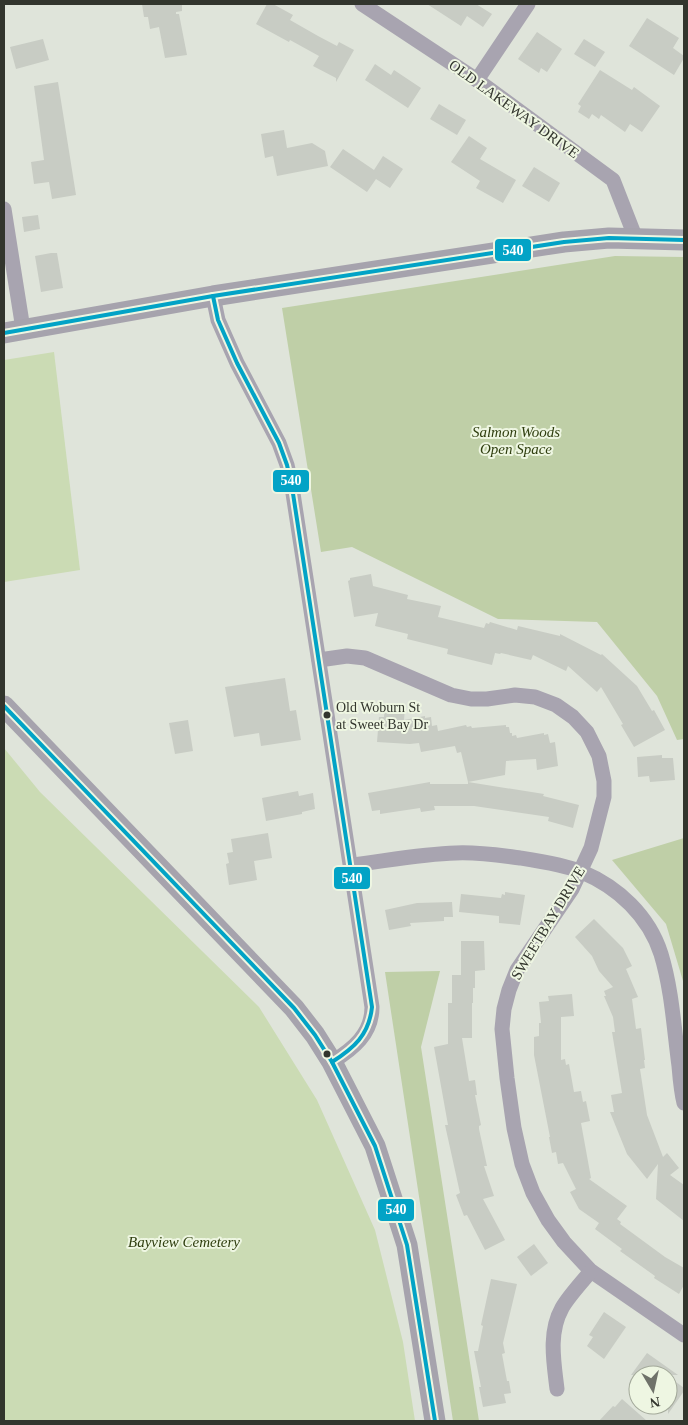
<svg xmlns="http://www.w3.org/2000/svg" width="688" height="1425" viewBox="0 0 688 1425" font-family="Georgia,serif">
	<style>
		.green { fill: #cbdbb4 }
		.forest { fill: #bfcfa7 }
		.building { fill: #c8ccc4 }
		.lines { fill: none; stroke-linecap: round; stroke-linejoin: round }
		.street { stroke: #a8a4b0; stroke-width: 15 }
		.secondary { stroke: #a6a3ad; stroke-width: 21 }
		.bus-1-casing { stroke: #eef6e2; stroke-width: 8 }
		.bus-1 { stroke: #02a3c6; stroke-width: 4 }
		.bus-dot { fill: #32352d; stroke: #eef6e2; stroke-width: 2 }
		.labels { text-anchor: middle; dominant-baseline: central; stroke-width: 4; stroke-linejoin: round; paint-order: stroke }
		.bus-label { font-size: 14px; fill: #32352d; stroke: #eef6e2; text-anchor: start }
		.street-label { font-size: 15px; fill: #32352d; stroke: #eef6e2 }
		.park-label { font-size: 15px; font-style: italic; fill: #2f3e0f; stroke: #eef6e2 }
		.line-badge { stroke: #eef6e2; stroke-width: 2 }
		.badge-label { font-size: 14px; text-anchor: middle; font-weight: bold; fill: #fff }
	</style>
	<rect width="100%" height="100%" fill="#dfe4da"/>
	<g class="green">
		<polygon points="54,352 80,570 4,582 4,360"/>
		<polygon points="4,748 40,792 259,1007 317,1100 375,1230 403,1342 415,1421 4,1421"/>
	</g>
	<g class="forest">
		<polygon points="615,256 684,257 684,739 677,740 657,696 597,622 498,619 352,547 321,552 282,308"/>
		<polygon points="684,838 684,981 683,981 666,924 612,860"/>
		<polygon points="440,971 421,1047 479,1421 453,1421 385,972"/>
	</g>
	<g class="building">
		<polygon points="142,4 182,4 182,11 176,12 176,14 179,14 187,55 165,58 159,27 150,29 148,17 144,17"/>
		<polygon points="267,4 273,4 293,15 290,20 318,36 337,46 339,42 354,50 336,82 336,78 313,66 319,56 290,40 289,42 256,24"/>
		<polygon points="427,4 476,4 492,14 483,27 467,16 461,26"/>
		<polygon points="647,18 679,38 673,48 684,56 684,58 674,75 629,46"/>
		<polygon points="537,32 562,49 547,72 541,68 539,73 518,59"/>
		<polygon points="43,39 49,60 16,69 10,47"/>
		<polygon points="584,39 605,52 595,67 574,54"/>
		<polygon points="375,64 391,75 394,70 421,88 408,108 365,80"/>
		<polygon points="600,70 632,90 634,87 660,106 642,132 630,124 625,132 601,115 599,119 592,114 589,119 578,112 581,106 578,104"/>
		<polygon points="58,82 76,195 52,199 49,182 34,184 31,162 44,160 34,86"/>
		<polygon points="439,104 466,120 457,135 430,119"/>
		<polygon points="284,130 287,148 312,143 325,151 328,166 277,176 273,156 265,158 261,134"/>
		<polygon points="469,136 487,148 480,159 516,180 503,203 476,188 480,181 451,162"/>
		<polygon points="343,149 374,170 383,156 403,169 390,188 376,179 367,192 330,167"/>
		<polygon points="534,167 560,183 549,202 522,186"/>
		<polygon points="38,215 40,229 24,232 22,217"/>
		<polygon points="51,253 57,253 63,288 41,292 35,256"/>
		<polygon points="371,574 373,586 408,595 407,599 441,606 438,617 484,628 486,623 489,624 490,622 517,630 518,626 560,636 560,634 601,655 602,654 637,686 652,711 654,710 665,730 634,747 621,725 623,724 601,687 597,692 568,666 566,671 533,655 531,660 501,653 500,654 495,653 492,665 447,654 448,649 407,639 408,634 375,626 378,613 354,617 348,581 350,580 350,578"/>
		<polygon points="285,678 290,711 296,710 301,740 261,746 259,733 234,737 225,687"/>
		<polygon points="385,705 405,707 404,720 425,716 425,718 431,717 432,726 437,725 438,731 466,725 467,727 471,726 472,728 506,725 506,727 509,727 510,733 512,733 512,736 516,735 517,738 544,733 544,735 548,734 550,743 555,742 558,766 537,770 536,759 506,761 505,775 468,782 461,752 457,753 455,746 421,752 419,743 410,744 377,742 379,717 384,717"/>
		<polygon points="188,720 193,751 175,754 169,723"/>
		<polygon points="662,755 662,758 673,758 675,780 650,782 649,776 638,777 637,757"/>
		<polygon points="430,782 430,784 468,784 468,782 544,794 543,796 579,805 573,828 548,821 549,817 474,806 434,806 435,810 421,812 420,808 380,814 380,810 372,811 368,793"/>
		<polygon points="298,791 299,796 313,793 315,809 302,812 302,814 266,821 262,798"/>
		<polygon points="268,833 272,858 254,861 257,880 229,885 226,864 229,863 227,853 233,852 231,839"/>
		<polygon points="505,892 525,895 520,925 499,923 499,916 459,912 461,894 501,898 502,894 505,895"/>
		<polygon points="452,902 453,917 444,917 444,921 410,923 411,926 389,930 385,910 417,903"/>
		<polygon points="594,919 623,948 632,966 626,969 638,997 632,999 636,1029 641,1028 645,1060 644,1060 645,1068 640,1069 647,1115 663,1157 667,1153 679,1168 670,1175 684,1185 684,1221 656,1199 658,1164 647,1179 627,1154 610,1112 614,1112 611,1095 622,1093 612,1032 615,1032 613,1017 604,996 606,996 604,991 613,987 599,971 592,956 575,937"/>
		<polygon points="461,941 484,941 485,970 475,971 475,988 473,988 473,1003 472,1003 472,1038 462,1038 469,1081 475,1080 477,1095 475,1095 481,1125 479,1126 479,1129 487,1166 484,1166 494,1196 483,1199 505,1240 485,1250 467,1215 464,1216 456,1195 460,1193 445,1125 448,1125 434,1047 448,1044 448,1003 452,1003 452,975 461,975"/>
		<polygon points="572,994 574,1016 561,1017 561,1060 565,1059 566,1065 569,1064 574,1092 581,1091 583,1102 586,1101 590,1121 581,1123 591,1178 589,1179 627,1206 617,1219 621,1222 620,1224 665,1257 684,1268 684,1285 679,1294 654,1278 655,1276 620,1251 622,1249 595,1229 599,1223 579,1209 570,1192 576,1189 563,1163 558,1164 556,1152 552,1153 549,1137 550,1137 534,1055 534,1037 539,1036 539,1023 541,1023 539,1002 549,1001 548,996"/>
		<polygon points="534,1244 548,1263 531,1276 517,1257"/>
		<polygon points="491,1279 517,1284 503,1343 505,1353 502,1354 507,1381 509,1381 511,1393 504,1394 506,1403 483,1407 479,1387 481,1387 474,1351 478,1351 483,1326 481,1325"/>
		<polygon points="604,1312 626,1327 604,1359 587,1346 593,1337 589,1335"/>
		<polygon points="647,1353 678,1375 631,1375"/>
		<polygon points="668,1376 684,1388 684,1391 668,1414"/>
		<polygon points="622,1399 647,1421 599,1421 613,1406 615,1407"/>
	</g>
	<g class="lines">
		<g class="street">
			<polyline points="362,4 477,80 613,180 636,239"/>
			<polyline points="477,80 528,4"/>
			<polyline points="4,209 23,329"/>
			<path d="M213,296L218,320L237,363L279,443L287,465L292,487L372,1007C372,1034 353,1049 332,1062"/>
			<polyline points="319,660 347,656 365,658 451,695 471,699 487,699 515,695 535,697 556,705 573,717 587,732 599,756 604,781 604,797 591,848 572,889 517,970 509,990 504,1009 502,1029 507,1078 514,1128 522,1164 533,1193 548,1220 564,1242 591,1271 684,1335"/>
			<path d="M351,865C385,861 421,854 456,853C478,852 498,855 520,858C539,861 565,865 582,872C618,887 649,916 661,954C672,990 674,1029 679,1066C680,1078 681,1091 684,1103"/>
			<path d="M557,1389C554,1363 548,1333 562,1308C568,1297 582,1282 591,1271"/>
		</g>
		<g class="secondary">
			<polyline points="4,333 213,296 564,242 609,238 684,240"/>
			<polyline points="4,706 294,1008 315,1035 332,1062 375,1146 407,1245 435,1421"/>
		</g>
		<defs>
			<g id="bus-1">
				<path d="M213,296L218,320L237,363L279,443L287,465L292,487L372,1007C369,1035 354,1048 332,1062"/>
				<polyline points="4,333 213,296 564,242 609,238 684,240"/>
				<polyline points="4,706 294,1008 315,1035 332,1062 375,1146 407,1245 435,1421"/>
			</g>
		</defs>
		<use href="#bus-1" class="bus-1-casing"/>
		<use href="#bus-1" class="bus-1"/>
	</g>
	<g class="bus-dot">
		<circle cx="327" cy="715" r="4.5"/>
		<circle cx="327" cy="1054" r="4.5"/>
	</g>
	<g class="labels">
		<g class="bus-label">
			<text x="336" y="707">Old Woburn St<tspan x="336" dy="17">at Sweet Bay Dr</tspan></text>
		</g>
		<g class="street-label">
			<text transform="translate(514 109) rotate(36)">OLD LAKEWAY DRIVE</text>
			<text transform="translate(548 923) rotate(-59)">SWEETBAY DRIVE</text>
		</g>
		<g class="park-label">
			<text x="516" y="432">Salmon Woods<tspan x="516" dy="17">Open Space</tspan></text>
			<text x="184" y="1242">Bayview Cemetery</text>
		</g>
	</g>
	<g class="line-badge">
		<rect x="494" y="238" width="38" height="24" rx="5" fill="#02a3c6"/>
		<rect x="272" y="469" width="38" height="24" rx="5" fill="#02a3c6"/>
		<rect x="333" y="866" width="38" height="24" rx="5" fill="#02a3c6"/>
		<rect x="377" y="1198" width="38" height="24" rx="5" fill="#02a3c6"/>
	</g>
	<g class="badge-label">
		<text x="513" y="255">540</text>
		<text x="291" y="485">540</text>
		<text x="352" y="883">540</text>
		<text x="396" y="1214">540</text>
	</g>
	<rect width="688" height="1425" fill="none" stroke="#32352d" stroke-width="10"/>
	<g transform="translate(653 1390) rotate(171)"><circle r="24" fill="#eef6e2" stroke="#a3a99a"/>
	<path d="M0-4L9 19L0 12L-9 19Z" fill="#6f726a"/>
	<text y="-8" font-size="14" font-weight="bold" text-anchor="middle" fill="#32352d">N</text>
	</g>
</svg>
